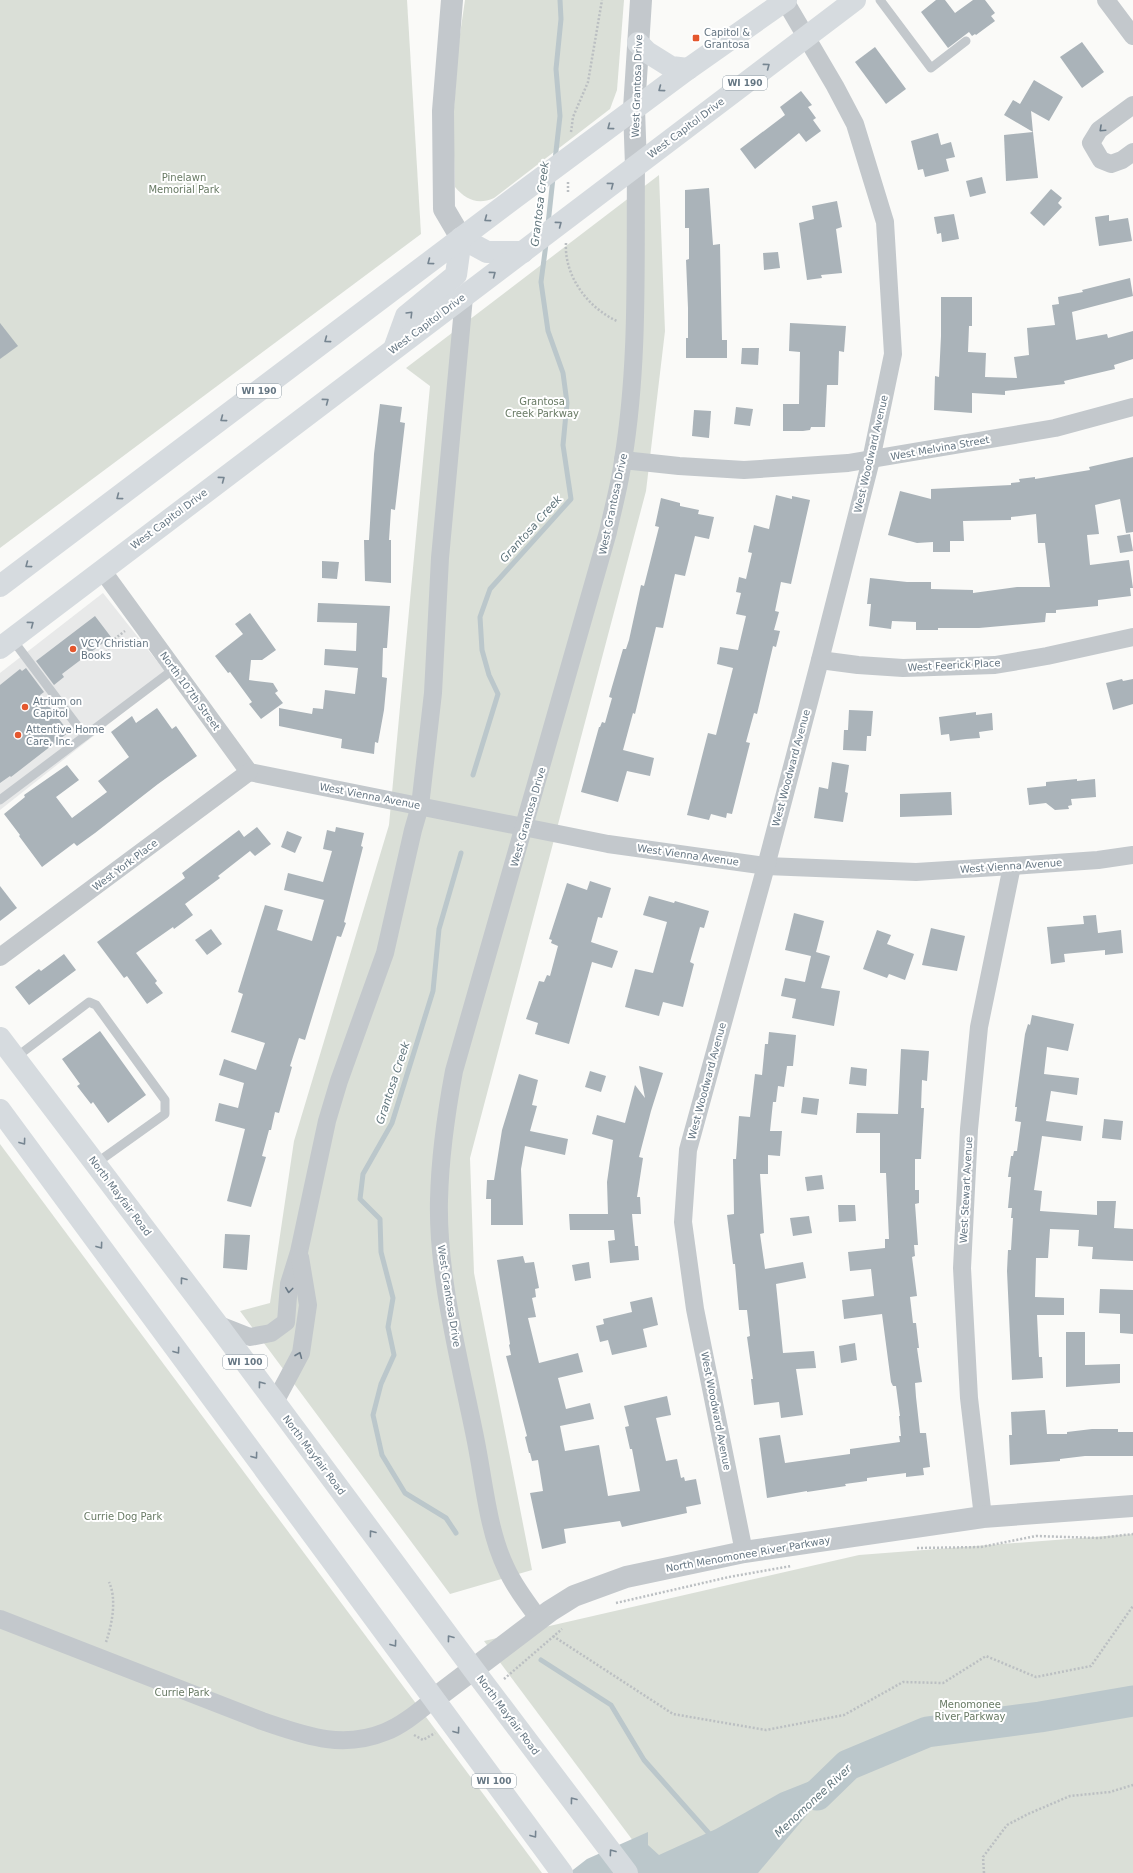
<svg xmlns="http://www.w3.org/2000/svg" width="1133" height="1873" viewBox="0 0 1133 1873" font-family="'DejaVu Sans',sans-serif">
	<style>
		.built { fill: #e8e9e9 }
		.green { fill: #dadfd7 }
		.water { fill: #bbc7cb }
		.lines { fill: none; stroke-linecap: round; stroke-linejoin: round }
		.stream { stroke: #bbc7cb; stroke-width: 5 }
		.river { stroke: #bbc7cb; stroke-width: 31 }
		.building { fill: #aab3b9 }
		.path { stroke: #bbbfc2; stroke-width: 2.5; stroke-dasharray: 2 2; stroke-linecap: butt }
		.service { stroke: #c3c8cc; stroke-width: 9 }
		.minor { stroke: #c3c8cc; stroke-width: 18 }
		.tertiary { stroke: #c3c8cc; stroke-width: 22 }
		.primary { stroke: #d6dbdf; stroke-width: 22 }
		.oneway { stroke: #768591 }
		.oneway2 { stroke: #6a7a87 }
		.poi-dot { fill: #e4572e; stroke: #fff; stroke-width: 1.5 }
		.labels { text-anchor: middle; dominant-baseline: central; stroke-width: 4; stroke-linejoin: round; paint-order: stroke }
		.shield { fill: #fff; stroke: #939fa8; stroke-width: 1 }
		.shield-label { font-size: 9px; font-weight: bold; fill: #657683 }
		.poi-label { font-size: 10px; fill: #657683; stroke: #fff; text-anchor: start }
		.street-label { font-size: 10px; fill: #657683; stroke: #fff }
		.park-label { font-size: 10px; fill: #687a64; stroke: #fff }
		.water-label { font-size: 11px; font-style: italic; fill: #60757c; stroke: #fff }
	</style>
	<rect width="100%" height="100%" fill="#fafaf8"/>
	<polygon class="built" points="103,593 168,675 163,681 0,810 0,673"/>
	<g class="green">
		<polygon points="0,0 407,0 421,234 0,548"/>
		<path d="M465,0H624L617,90L610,109L494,198C478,205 466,200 455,187L453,123L458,48Z"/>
		<polygon points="659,175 665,331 646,491 470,1158 474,1273 532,1570 450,1594 240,1311 270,1303 294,1141 389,825 430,386 406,368"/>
		<polygon points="0,1144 542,1873 0,1873"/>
		<polygon points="1133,1534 1133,1873 657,1873 484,1641 859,1555"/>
	</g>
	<polygon class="water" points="848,1766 758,1873 569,1873 587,1859 648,1832 648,1845 659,1855 716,1829 780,1793"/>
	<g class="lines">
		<g class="stream">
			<polyline points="555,160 560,116 556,69 561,19 560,0"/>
			<polyline points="548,224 553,178"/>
			<polyline points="473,775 498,694 489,675 482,650 480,617 490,589 571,499 563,445 567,403 563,373 548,331 541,282 546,244"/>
			<polyline points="456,1533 446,1518 405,1493 382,1455 373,1415 381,1384 394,1355 388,1327 393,1298 381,1252 380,1219 360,1199 363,1174 392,1123 433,991 439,929 461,853"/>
			<polyline points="541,1660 611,1705 644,1760 713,1838"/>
		</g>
		<polyline class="river" points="817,1795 848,1765 927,1732 1040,1717 1133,1701"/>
	</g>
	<g class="building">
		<polygon points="936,0 945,0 955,13 973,0 985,0 995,13 991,16 995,21 976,35 975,34 972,36 969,32 948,48 921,12"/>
		<polygon points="1082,42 1104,72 1082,88 1060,57"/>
		<polygon points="875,47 906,89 886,104 855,62"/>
		<polygon points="1034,80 1063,97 1049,121 1031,111 1033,132 1004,115 1013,100 1020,104"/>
		<polygon points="801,91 812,105 808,107 816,118 813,120 821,131 806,142 799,133 755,169 740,149 785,115 780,107"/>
		<polygon points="1033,132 1038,178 1006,181 1004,135"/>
		<polygon points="938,133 941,145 951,142 955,157 946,159 949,171 925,177 923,169 918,170 911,141"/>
		<polygon points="982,177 986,193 970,197 966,181"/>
		<polygon points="709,188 713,245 720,244 722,340 727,340 727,358 686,358 686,338 688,338 688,308 686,260 689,259 689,228 685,228 685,190"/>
		<polygon points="1051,189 1062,198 1058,203 1062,207 1044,226 1030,213"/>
		<polygon points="837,201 842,227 836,229 842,273 821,275 822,278 807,280 799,223 814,219 812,206"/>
		<polygon points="954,214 959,239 942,242 941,233 937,234 934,217"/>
		<polygon points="1109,215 1109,221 1128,218 1132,241 1099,246 1095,217"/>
		<polygon points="778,252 780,268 764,270 763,253"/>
		<polygon points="1130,278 1133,296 1072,312 1076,340 1107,334 1108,338 1133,331 1133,359 1114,365 1115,369 1064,381 1065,384 1005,391 1005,395 972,393 972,413 934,410 935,376 939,377 941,336 941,297 972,297 972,326 969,326 968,352 986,353 985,377 1017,378 1014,357 1029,355 1027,328 1055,325 1052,305 1059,304 1058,297 1083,292 1082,290"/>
		<polygon points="0,323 18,346 0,359"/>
		<polygon points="790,323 846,326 844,352 839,351 838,385 827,385 825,427 811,427 810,430 803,431 783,431 783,404 799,404 800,352 789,351"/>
		<polygon points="742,348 759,348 758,365 741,364"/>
		<polygon points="380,404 402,407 400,422 405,423 395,510 391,509 389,540 391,540 391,583 365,581 364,540 369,540 374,454"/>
		<polygon points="736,407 753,409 750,426 734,424"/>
		<polygon points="694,410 711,411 709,438 692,436"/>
		<polygon points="1133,457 1133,532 1126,533 1120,499 1095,505 1099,534 1087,535 1090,565 1129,560 1133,588 1130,588 1131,596 1098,600 1098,606 1056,610 1056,613 1046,613 1045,622 979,628 938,628 938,630 916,630 916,622 892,621 891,629 869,626 871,604 867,604 870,578 907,582 931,582 931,589 973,590 973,593 1017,587 1050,587 1045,543 1038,543 1036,514 1011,517 1011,520 963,521 964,541 950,541 950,552 933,552 933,542 917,543 888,535 900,491 931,499 931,489 1011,485 1011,483 1020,482 1019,479 1035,477 1035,479 1090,470 1089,467"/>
		<polygon points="776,495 792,499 792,496 810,500 791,584 781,582 775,611 779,612 774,630 780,631 776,647 773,646 757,714 754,713 746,742 750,743 732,814 727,813 726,818 711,814 709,820 687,815 708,733 716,735 733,668 717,664 720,647 738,650 746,616 736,614 741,593 736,592 739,577 746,579 752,553 748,552 754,525 769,529"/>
		<polygon points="661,498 680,503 680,506 699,510 698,514 714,517 709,539 695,536 685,576 675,574 663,628 656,627 635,714 633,713 623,750 654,758 650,776 627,771 618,802 581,792 599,727 600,727 602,722 605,723 612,698 609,697 623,649 626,649 629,640 641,585 644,586 659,527 655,526"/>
		<polygon points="1130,534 1133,551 1120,553 1117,536"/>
		<polygon points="322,561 339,562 337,579 322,578"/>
		<polygon points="318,603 390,606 387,648 383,648 382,677 387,678 384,710 378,743 375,742 374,754 341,748 342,739 279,726 279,708 312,714 313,708 323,709 325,690 355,694 358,668 324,665 325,649 356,651 357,623 317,622"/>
		<polygon points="250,613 276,650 262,660 251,660 249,680 273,683 278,691 275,693 283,703 261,719 249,704 252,702 230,672 228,673 215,656 243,634 235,624"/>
		<polygon points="95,616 111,637 62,674 64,677 54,685 36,661"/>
		<polygon points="26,668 44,692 40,695 69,732 11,777 10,776 0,783 0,685 20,669 22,671"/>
		<polygon points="1122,679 1123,681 1133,679 1133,704 1113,710 1106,683"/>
		<polygon points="157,708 172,729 176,726 197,756 158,784 95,833 77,846 74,843 42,867 19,836 20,835 4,814 25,797 24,795 67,765 79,780 56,797 72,818 107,792 98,781 129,757 111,732 132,716 136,723"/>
		<polygon points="849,710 873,711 871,736 867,736 866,751 843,750 844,730 848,730"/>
		<polygon points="976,712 976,715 992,713 993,730 979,732 980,738 966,739 950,741 949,734 941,735 939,717"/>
		<polygon points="832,762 849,765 845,792 848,793 843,822 814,818 819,787 828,789"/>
		<polygon points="1077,779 1077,781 1095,779 1096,797 1071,799 1072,805 1068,806 1069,809 1055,810 1046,803 1029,805 1027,788 1046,786 1046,782"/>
		<polygon points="951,792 952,815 900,817 900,794"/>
		<polygon points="257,827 271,844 255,856 250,851 218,876 220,878 185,904 193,915 174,929 173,927 136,953 157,981 155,983 163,993 147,1004 127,976 124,978 97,942 185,878 182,873 239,830 244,837"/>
		<polygon points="336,827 364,833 361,846 363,847 344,922 346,923 341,937 337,936 305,1040 299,1038 290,1066 292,1067 279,1113 275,1112 271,1130 269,1130 262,1156 266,1157 251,1207 227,1201 245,1129 215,1121 219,1103 238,1108 244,1083 219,1075 224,1059 256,1070 265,1043 231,1032 243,994 238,992 265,905 283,910 277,930 312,941 324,900 284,890 288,873 323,882 332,851 323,849 327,830 335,832"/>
		<polygon points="287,831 302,837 295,853 281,847"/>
		<polygon points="590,881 611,888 602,918 598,917 591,942 618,951 612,968 592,962 569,1044 535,1034 538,1023 526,1019 539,981 544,982 547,975 550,976 558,946 551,943 552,940 549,939 567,883 587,890"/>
		<polygon points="0,886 17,908 0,921"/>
		<polygon points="649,896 674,903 675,901 709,911 704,928 700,927 690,962 694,964 683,1007 663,1002 659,1016 625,1007 635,969 653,973 667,922 643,915"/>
		<polygon points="794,913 824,921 816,952 830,956 821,988 840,991 834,1026 792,1018 796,999 781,996 785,978 805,982 811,956 785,950"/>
		<polygon points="1096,915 1098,933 1121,930 1123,953 1105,955 1105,950 1064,954 1065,962 1051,964 1047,927 1084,924 1083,916"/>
		<polygon points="931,928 965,936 957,971 922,965"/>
		<polygon points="211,929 222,944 207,955 195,940"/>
		<polygon points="877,930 891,935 887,944 914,954 905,980 889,974 887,978 863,969"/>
		<polygon points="64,954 76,970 29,1005 15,987 39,969 41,971"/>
		<polygon points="1032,1015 1074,1024 1068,1051 1047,1047 1044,1074 1079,1078 1077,1095 1051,1091 1046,1121 1083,1126 1081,1141 1042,1136 1034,1190 1042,1191 1040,1211 1097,1215 1097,1201 1116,1201 1114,1228 1133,1229 1133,1261 1092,1259 1093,1247 1078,1246 1079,1230 1050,1229 1048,1258 1036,1258 1035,1297 1064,1298 1064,1315 1037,1315 1039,1357 1042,1357 1043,1378 1012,1380 1007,1271 1008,1250 1011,1250 1013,1218 1011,1218 1012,1208 1008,1208 1011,1177 1008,1177 1011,1156 1013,1156 1014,1151 1017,1151 1021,1122 1015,1121 1017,1107 1015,1107 1025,1034 1028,1024 1030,1025"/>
		<polygon points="100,1031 146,1095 108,1123 93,1102 91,1104 77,1086 80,1084 62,1059"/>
		<polygon points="769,1032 796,1035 793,1066 787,1066 784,1087 778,1086 776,1102 773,1102 770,1131 782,1131 780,1156 768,1155 768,1174 760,1174 764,1233 760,1234 765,1269 803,1262 806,1278 776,1284 783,1353 814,1351 816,1368 796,1369 803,1415 781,1418 779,1402 754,1405 751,1379 753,1379 747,1337 750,1336 747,1310 739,1310 735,1264 733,1264 727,1215 734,1214 733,1159 736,1159 739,1116 750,1117 755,1074 762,1075 765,1044 768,1044"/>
		<polygon points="901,1049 929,1051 927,1081 922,1080 921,1108 924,1108 921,1159 915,1159 915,1190 919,1190 919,1203 915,1204 918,1245 914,1245 915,1256 912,1257 917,1296 910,1297 913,1323 916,1323 919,1348 917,1348 922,1382 915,1383 916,1397 920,1433 926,1433 930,1467 923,1468 924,1475 906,1477 906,1473 867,1478 867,1481 845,1484 846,1486 807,1492 807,1491 767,1498 759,1438 780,1435 785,1463 850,1454 850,1449 900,1442 899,1436 901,1436 899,1416 900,1416 896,1386 893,1386 891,1382 882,1314 844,1319 842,1300 874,1296 871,1269 850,1271 848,1252 885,1248 885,1239 889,1239 886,1173 880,1173 880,1133 856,1133 857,1113 898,1114"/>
		<polygon points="639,1066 663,1073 651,1111 639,1157 643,1158 637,1197 640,1197 641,1214 632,1214 635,1246 638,1246 639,1260 610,1263 608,1241 615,1240 614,1230 570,1230 569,1214 608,1214 607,1182 613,1140 592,1134 597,1115 625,1123 635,1085 645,1098"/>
		<polygon points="851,1067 867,1069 866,1086 849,1084"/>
		<polygon points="590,1071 606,1076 601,1092 585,1087"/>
		<polygon points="519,1074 538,1080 532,1105 537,1106 530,1131 568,1139 565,1155 525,1146 521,1169 523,1225 491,1225 491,1199 486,1199 487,1180 494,1180 502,1130"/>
		<polygon points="803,1097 819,1099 817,1115 801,1113"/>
		<polygon points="1104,1119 1123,1121 1121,1140 1102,1138"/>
		<polygon points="822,1175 824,1189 807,1191 805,1177"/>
		<polygon points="838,1205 855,1205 856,1221 839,1222"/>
		<polygon points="809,1216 812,1233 793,1236 790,1218"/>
		<polygon points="225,1234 250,1235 247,1270 223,1268"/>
		<polygon points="523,1256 525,1263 534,1262 539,1288 535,1289 536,1297 532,1298 536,1317 528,1318 539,1363 578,1353 583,1372 558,1378 566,1409 590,1403 594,1419 560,1426 565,1451 599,1445 608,1496 640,1491 632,1449 630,1449 625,1427 629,1426 624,1406 667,1396 671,1415 656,1418 666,1461 677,1459 681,1478 684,1477 685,1481 696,1479 701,1504 686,1507 687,1513 622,1527 620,1521 564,1529 566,1543 542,1549 530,1493 543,1491 538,1460 532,1461 530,1453 529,1453 525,1437 527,1436 506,1356 511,1355 509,1345 510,1344 497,1260"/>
		<polygon points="589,1262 591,1278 575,1281 572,1265"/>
		<polygon points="1100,1289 1133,1290 1133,1334 1120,1333 1120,1314 1099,1313"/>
		<polygon points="652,1297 658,1325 643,1329 647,1347 612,1355 608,1340 600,1342 596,1326 604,1324 603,1319 632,1312 630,1302"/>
		<polygon points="1066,1332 1085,1332 1085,1365 1120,1364 1120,1383 1066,1387"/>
		<polygon points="855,1343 857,1360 841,1363 839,1346"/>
		<polygon points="1045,1410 1047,1434 1067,1434 1067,1432 1092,1429 1118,1429 1118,1432 1133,1432 1133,1456 1085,1456 1060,1459 1060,1461 1010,1465 1009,1435 1012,1435 1011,1412"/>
	</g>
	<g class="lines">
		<g class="path">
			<polyline points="571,132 573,117 588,82 602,0"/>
			<polyline points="568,192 568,181"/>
			<path d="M566,243C564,276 588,308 617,321"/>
			<polyline points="104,656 113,640 125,631"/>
			<polyline points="917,1548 981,1547 1036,1536 1099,1538 1133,1534"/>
			<polyline points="616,1603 729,1577 791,1566"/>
			<polyline points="553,1636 673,1714 766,1730 844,1715 903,1682 943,1683 986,1656 1036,1677 1091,1666 1133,1606"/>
			<path d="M106,1642C112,1625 117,1599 109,1582"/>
			<polyline points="504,1679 562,1629"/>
			<polyline points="414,1735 423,1740 435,1733"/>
			<polyline points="984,1873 983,1857 1007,1825 1028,1814 1070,1796 1110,1792 1133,1785"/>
		</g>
		<g class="service">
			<polyline points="880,0 931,68 966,41"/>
			<polyline points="12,639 85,736"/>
			<polyline points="0,800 174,669"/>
			<polyline points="15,1058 89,1002 96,1005 165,1100 165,1114 95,1164"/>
		</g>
		<g class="minor">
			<polyline points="1106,0 1133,36"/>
			<polyline points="1133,105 1099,130 1091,143 1101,160 1111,164 1122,160 1133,152"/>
			<polyline points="623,460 679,466 744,470 848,463 1055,428 1133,407"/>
			<polyline points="102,570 249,772"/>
			<polyline points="820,660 858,665 903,668 995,665 1047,656 1133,637"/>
			<polyline points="249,772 608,844 766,866 916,872 1012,866 1098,860 1133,855"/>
			<polyline points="0,957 249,772"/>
			<polyline points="217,1324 250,1337 271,1333 286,1322 289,1284 299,1252 327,1121 339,1081 385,953 413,830 420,806 433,693 440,558 464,297"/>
			<polyline points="275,1402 301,1353 308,1305 300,1257"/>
			<polyline points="983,1517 969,1398 962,1268 969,1129 979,1027 1012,866"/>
			<polyline points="744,1552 695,1309 683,1222 688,1150 766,866 820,660 871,460 893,354 885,222 855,124 835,86 785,1"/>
			<path d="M0,1619L262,1721C304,1735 341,1750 385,1732C403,1725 419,1711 434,1699"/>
			<path d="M539,1619C527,1603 514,1586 506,1568C488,1531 484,1482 476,1442C461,1366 437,1277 439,1200C440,1156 446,1114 454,1071L608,532C613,508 620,484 623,460C639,363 635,264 636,166"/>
		</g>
		<g class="tertiary">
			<polyline points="452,0 443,111 444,209 461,238"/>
			<polyline points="636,166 634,109 641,0"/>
			<polyline points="434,1699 550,1611 574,1596 626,1577 744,1552 983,1517 1133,1506"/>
		</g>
		<g class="primary">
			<polyline points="638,43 647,52 671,67 688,69"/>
			<polyline points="461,238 487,252 523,252"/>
			<polyline points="394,349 406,316 456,275 461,238"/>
			<polyline points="0,586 513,199 688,69 786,0"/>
			<polyline points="0,648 855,0"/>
			<polyline points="0,1038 217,1324 473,1669 627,1873"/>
			<polyline points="0,1110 562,1873"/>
		</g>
	</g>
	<defs><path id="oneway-chevron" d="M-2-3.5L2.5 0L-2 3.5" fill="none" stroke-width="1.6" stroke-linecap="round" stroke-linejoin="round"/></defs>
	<g class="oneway">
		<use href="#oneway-chevron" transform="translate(767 66) rotate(-37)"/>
		<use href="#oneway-chevron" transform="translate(661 89) rotate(143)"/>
		<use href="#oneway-chevron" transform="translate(610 127) rotate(143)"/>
		<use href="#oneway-chevron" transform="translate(611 185) rotate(-37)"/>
		<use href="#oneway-chevron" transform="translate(487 219) rotate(143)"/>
		<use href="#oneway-chevron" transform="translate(559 224) rotate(-37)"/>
		<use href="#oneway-chevron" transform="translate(430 262) rotate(143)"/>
		<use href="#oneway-chevron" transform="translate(493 274) rotate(-37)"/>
		<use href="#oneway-chevron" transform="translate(410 314) rotate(-45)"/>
		<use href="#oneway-chevron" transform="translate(327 340) rotate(143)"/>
		<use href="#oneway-chevron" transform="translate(326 401) rotate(-37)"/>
		<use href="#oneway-chevron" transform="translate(223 419) rotate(143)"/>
		<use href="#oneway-chevron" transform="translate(222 479) rotate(-37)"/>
		<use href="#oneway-chevron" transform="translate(119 497) rotate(143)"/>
		<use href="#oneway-chevron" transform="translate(28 565) rotate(143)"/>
		<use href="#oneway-chevron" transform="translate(31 624) rotate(-37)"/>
		<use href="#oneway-chevron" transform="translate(23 1142) rotate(54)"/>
		<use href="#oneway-chevron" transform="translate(100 1246) rotate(54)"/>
		<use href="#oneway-chevron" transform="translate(183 1280) rotate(-127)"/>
		<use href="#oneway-chevron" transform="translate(177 1351) rotate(54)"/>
		<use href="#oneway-chevron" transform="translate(261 1384) rotate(-127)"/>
		<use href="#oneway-chevron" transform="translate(255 1456) rotate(54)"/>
		<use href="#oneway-chevron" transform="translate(372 1533) rotate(-127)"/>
		<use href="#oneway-chevron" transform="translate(450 1638) rotate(-127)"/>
		<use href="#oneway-chevron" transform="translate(394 1644) rotate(54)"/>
		<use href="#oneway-chevron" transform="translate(457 1731) rotate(54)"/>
		<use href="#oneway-chevron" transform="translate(573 1800) rotate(-127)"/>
		<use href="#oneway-chevron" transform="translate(534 1835) rotate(54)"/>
		<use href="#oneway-chevron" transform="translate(612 1852) rotate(-126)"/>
	</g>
	<g class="oneway2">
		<use href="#oneway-chevron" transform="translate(1102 129) rotate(137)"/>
		<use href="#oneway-chevron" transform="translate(289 1290) rotate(97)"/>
		<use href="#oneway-chevron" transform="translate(299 1355) rotate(-68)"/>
	</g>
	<g class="poi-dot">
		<rect x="692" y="34" width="8" height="8" rx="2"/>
		<circle cx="73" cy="649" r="4"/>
		<circle cx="25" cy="707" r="4"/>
		<circle cx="18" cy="735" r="4"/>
	</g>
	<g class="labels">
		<g class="shield">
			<rect x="723" y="76" width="44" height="14" rx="3"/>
			<rect x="237" y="384" width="44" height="14" rx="3"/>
			<rect x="223" y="1355" width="44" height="14" rx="3"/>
			<rect x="472" y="1774" width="44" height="14" rx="3"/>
		</g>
		<g class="shield-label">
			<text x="745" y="83">WI 190</text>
			<text x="259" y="391">WI 190</text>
			<text x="245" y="1362">WI 100</text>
			<text x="494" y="1781">WI 100</text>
		</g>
		<g class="poi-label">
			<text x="704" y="32">Capitol &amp;<tspan x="704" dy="12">Grantosa</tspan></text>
			<text x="81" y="643">VCY Christian<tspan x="81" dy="12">Books</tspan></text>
			<text x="33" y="701">Atrium on<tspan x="33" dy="12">Capitol</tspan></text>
			<text x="26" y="729">Attentive Home<tspan x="26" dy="12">Care, Inc.</tspan></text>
		</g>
		<g class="street-label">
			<text transform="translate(637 86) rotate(-88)">West Grantosa Drive</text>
			<text transform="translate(686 128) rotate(-37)">West Capitol Drive</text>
			<text transform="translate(427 324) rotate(-37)">West Capitol Drive</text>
			<text transform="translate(940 448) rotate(-10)">West Melvina Street</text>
			<text transform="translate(871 454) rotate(-77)">West Woodward Avenue</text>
			<text transform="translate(613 504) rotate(-78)">West Grantosa Drive</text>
			<text transform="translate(169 519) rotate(-37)">West Capitol Drive</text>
			<text transform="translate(954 665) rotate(-3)">West Feerick Place</text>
			<text transform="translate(190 691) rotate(54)">North 107th Street</text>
			<text transform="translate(791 768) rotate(-75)">West Woodward Avenue</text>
			<text transform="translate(370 796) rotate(11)">West Vienna Avenue</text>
			<text transform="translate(528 817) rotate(-74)">West Grantosa Drive</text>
			<text transform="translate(688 855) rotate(8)">West Vienna Avenue</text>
			<text transform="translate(125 865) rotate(-37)">West York Place</text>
			<text transform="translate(1011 866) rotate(-4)">West Vienna Avenue</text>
			<text transform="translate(707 1081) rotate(-75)">West Woodward Avenue</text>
			<text transform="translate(966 1190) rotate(-87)">West Stewart Avenue</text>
			<text transform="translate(120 1196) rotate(53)">North Mayfair Road</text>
			<text transform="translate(449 1296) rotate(81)">West Grantosa Drive</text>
			<text transform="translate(716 1411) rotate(79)">West Woodward Avenue</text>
			<text transform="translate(314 1455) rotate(53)">North Mayfair Road</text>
			<text transform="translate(748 1554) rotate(-10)">North Menomonee River Parkway</text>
			<text transform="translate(508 1715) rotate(53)">North Mayfair Road</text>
		</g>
		<g class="park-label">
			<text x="184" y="177">Pinelawn<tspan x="184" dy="12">Memorial Park</tspan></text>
			<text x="542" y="401">Grantosa<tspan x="542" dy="12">Creek Parkway</tspan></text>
			<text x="123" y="1516">Currie Dog Park</text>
			<text x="182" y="1692">Currie Park</text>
			<text x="970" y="1704">Menomonee<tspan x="970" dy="12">River Parkway</tspan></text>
		</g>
		<g class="water-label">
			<text transform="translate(540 204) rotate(-83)">Grantosa Creek</text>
			<text transform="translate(531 529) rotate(-48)">Grantosa Creek</text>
			<text transform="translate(393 1083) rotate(-72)">Grantosa Creek</text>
			<text transform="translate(813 1801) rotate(-43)">Menomonee River</text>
		</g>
	</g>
</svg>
